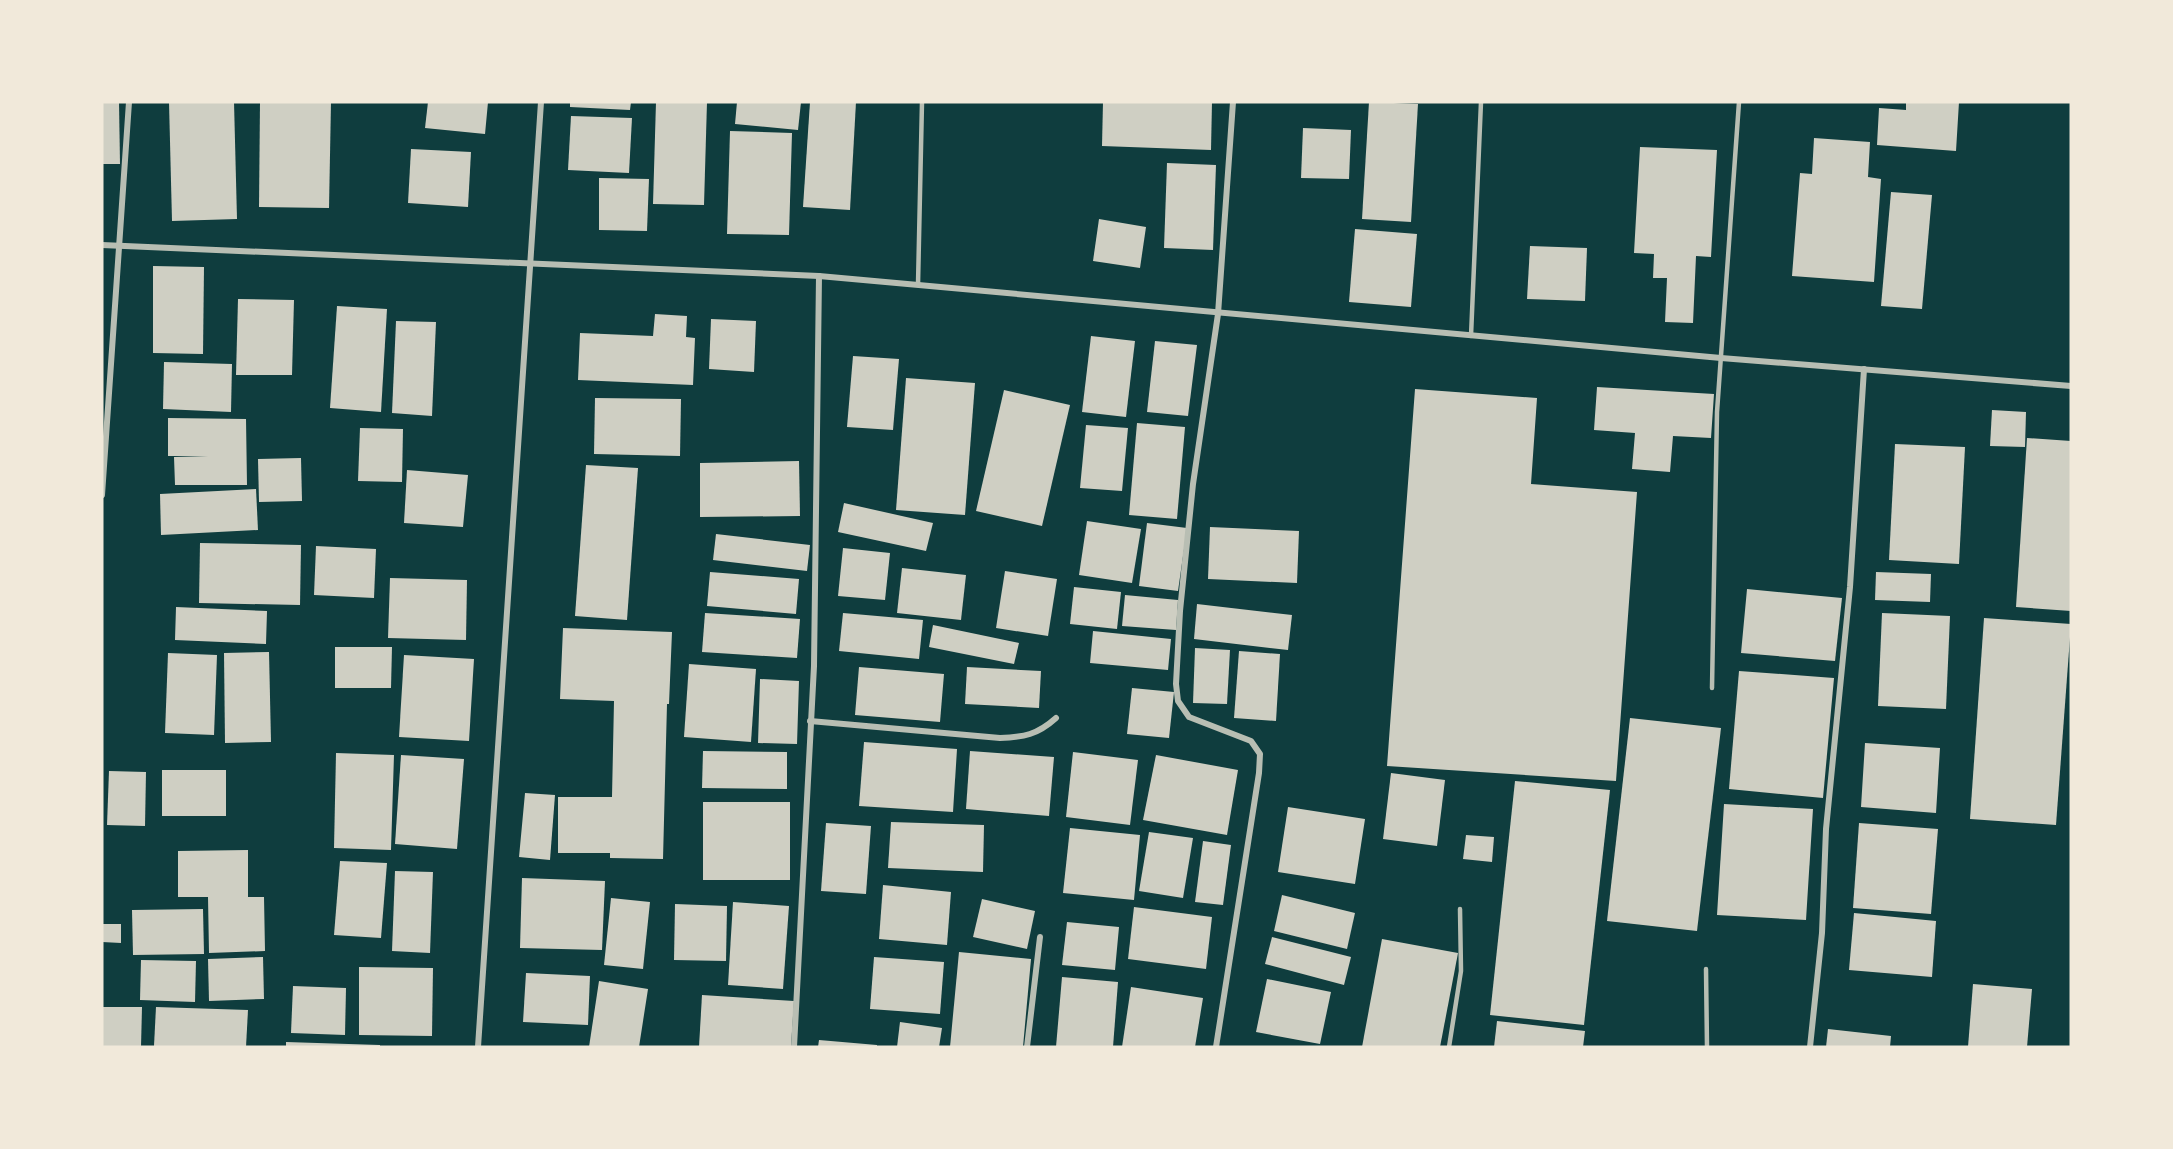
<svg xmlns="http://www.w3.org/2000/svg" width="2173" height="1149" viewBox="0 0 2173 1149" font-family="Raleway,sans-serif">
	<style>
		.building { fill: #cfcfc3 }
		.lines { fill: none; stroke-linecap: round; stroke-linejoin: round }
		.service { stroke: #b8beb3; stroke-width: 4.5 }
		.minor { stroke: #b8beb3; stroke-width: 6 }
	</style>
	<rect width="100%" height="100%" fill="#0f3d3e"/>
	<g class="building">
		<polygon points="102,102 119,102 120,164 102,164"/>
		<polygon points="169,102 234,102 237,219 172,221"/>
		<polygon points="260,102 331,102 329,208 259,207"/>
		<polygon points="428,102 488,102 485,134 425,128"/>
		<polygon points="570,102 631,102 630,110 570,107"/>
		<polygon points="656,102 707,102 704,205 653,204"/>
		<polygon points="737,102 801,102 798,130 735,124"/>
		<polygon points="810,102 856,102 850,210 803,207"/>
		<polygon points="1103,102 1212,102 1211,150 1102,146"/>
		<polygon points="1369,102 1418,104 1411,222 1362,219"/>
		<polygon points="1906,102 1959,102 1956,151 1877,145 1879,108 1906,110"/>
		<polygon points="571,116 632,118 629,173 568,170"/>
		<polygon points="1303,128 1351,130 1349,179 1301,178"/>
		<polygon points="730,131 792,133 789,235 727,234"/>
		<polygon points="1814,138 1870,142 1868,177 1881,179 1874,282 1792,276 1800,173 1812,174"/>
		<polygon points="1640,147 1717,150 1711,257 1696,256 1693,323 1665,322 1667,278 1653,278 1654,254 1634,253"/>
		<polygon points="411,149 471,152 468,207 408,203"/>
		<polygon points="1167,163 1216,165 1213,250 1164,248"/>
		<polygon points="599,178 649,179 647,231 599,230"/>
		<polygon points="1891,192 1932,195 1922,309 1881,306"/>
		<polygon points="1099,219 1146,227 1140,268 1093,261"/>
		<polygon points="1355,229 1417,234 1411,307 1349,302"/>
		<polygon points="1530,246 1587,248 1585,301 1527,299"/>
		<polygon points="153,266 204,267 203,354 153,353"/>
		<polygon points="238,299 294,300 292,375 236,375"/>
		<polygon points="337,306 387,309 381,412 330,408"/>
		<polygon points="655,314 687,316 686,337 695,338 693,385 578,380 580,333 653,336"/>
		<polygon points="711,319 756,321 754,372 709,369"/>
		<polygon points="396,321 436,322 432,416 392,413"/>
		<polygon points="1091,336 1135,341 1126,417 1082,412"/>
		<polygon points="1155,341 1197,345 1188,416 1147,412"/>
		<polygon points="853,356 899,359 893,430 847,427"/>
		<polygon points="164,362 232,364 231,412 163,409"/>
		<polygon points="906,378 975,383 965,515 896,510"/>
		<polygon points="1597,387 1714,394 1711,438 1673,436 1670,472 1632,469 1635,433 1594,430"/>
		<polygon points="1415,389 1537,398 1531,484 1637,492 1616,781 1387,766"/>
		<polygon points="1004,390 1070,405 1042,526 976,511"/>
		<polygon points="595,398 681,399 680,456 594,454"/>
		<polygon points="1992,410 2026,412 2025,447 1990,446"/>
		<polygon points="168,418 246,419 247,485 175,485 174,457 208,456 168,456"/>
		<polygon points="1137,423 1185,427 1177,519 1129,515"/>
		<polygon points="1086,425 1128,428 1122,491 1080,488"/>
		<polygon points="360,428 403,429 402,482 358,481"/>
		<polygon points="2027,438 2071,441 2071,611 2016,607"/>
		<polygon points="1895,444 1965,447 1959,564 1889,560"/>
		<polygon points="301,458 302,501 259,502 258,459"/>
		<polygon points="799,461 800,516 700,517 700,463"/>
		<polygon points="586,465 638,468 627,620 575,616"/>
		<polygon points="407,470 468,475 463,527 404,523"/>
		<polygon points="256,489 258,530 161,535 160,494"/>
		<polygon points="844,503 933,523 926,551 838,532"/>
		<polygon points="1087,521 1141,529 1132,583 1079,575"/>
		<polygon points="1147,523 1187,528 1178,591 1139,586"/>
		<polygon points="1210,527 1299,531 1297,583 1208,579"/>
		<polygon points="716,534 810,545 807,571 713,560"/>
		<polygon points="200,543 301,545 300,605 199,603"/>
		<polygon points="316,546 376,549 374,598 314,595"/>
		<polygon points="843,548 890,553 885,600 838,596"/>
		<polygon points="902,568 966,575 961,620 897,613"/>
		<polygon points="1005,571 1057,579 1048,636 996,628"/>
		<polygon points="710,572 799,579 796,614 707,606"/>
		<polygon points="1876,572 1931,574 1930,602 1875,600"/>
		<polygon points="390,578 467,580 466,640 388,638"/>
		<polygon points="1074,587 1121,592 1117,629 1070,624"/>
		<polygon points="1747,589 1842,598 1835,661 1741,653"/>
		<polygon points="1125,595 1178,600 1176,630 1122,626"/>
		<polygon points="1197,604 1292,615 1288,650 1194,639"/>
		<polygon points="176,607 267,611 266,644 175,640"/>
		<polygon points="705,613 800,619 797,658 702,652"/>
		<polygon points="843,613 923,620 919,659 839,651"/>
		<polygon points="1882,613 1950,616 1946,709 1878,706"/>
		<polygon points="1984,618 2071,624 2056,825 1970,819"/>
		<polygon points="933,625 1019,643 1014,664 929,647"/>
		<polygon points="563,628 672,632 669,704 667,704 663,859 610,858 610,853 558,853 558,797 612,797 614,701 560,699"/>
		<polygon points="1093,631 1171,639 1168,670 1090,663"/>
		<polygon points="335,647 392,647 391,688 335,688"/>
		<polygon points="1195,648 1230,650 1227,704 1193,703"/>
		<polygon points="1239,651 1280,654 1276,721 1234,718"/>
		<polygon points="269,652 271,742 225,743 224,653"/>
		<polygon points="168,653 217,655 214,735 165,733"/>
		<polygon points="404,655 474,659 469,741 399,737"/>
		<polygon points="689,664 756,669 751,742 684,737"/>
		<polygon points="859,667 944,674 940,722 855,715"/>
		<polygon points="967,667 1041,671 1039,708 965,704"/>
		<polygon points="1739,671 1834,678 1823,798 1729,789"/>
		<polygon points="760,679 799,681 797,744 758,743"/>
		<polygon points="1132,688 1174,692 1169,738 1127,734"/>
		<polygon points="1630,718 1721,728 1697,931 1607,921"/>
		<polygon points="864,742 957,749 953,812 859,806"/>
		<polygon points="1865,743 1940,748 1936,813 1861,807"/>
		<polygon points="703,751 787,752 787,789 702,788"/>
		<polygon points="970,751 1054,757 1049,816 966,809"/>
		<polygon points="1073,752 1138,760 1130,825 1066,817"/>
		<polygon points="336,753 394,755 391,850 334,848"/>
		<polygon points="401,755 464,759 457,849 395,844"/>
		<polygon points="1156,755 1238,770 1227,835 1143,820"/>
		<rect x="162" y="770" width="64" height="46"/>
		<polygon points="109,771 146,772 145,826 107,825"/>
		<polygon points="1391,773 1445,780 1437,846 1383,839"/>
		<polygon points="1515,781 1610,790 1584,1025 1490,1015"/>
		<polygon points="525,793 555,795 550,860 519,857"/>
		<rect x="703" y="802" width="87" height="78"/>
		<polygon points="1724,804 1813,809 1806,920 1717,915"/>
		<polygon points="1288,807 1365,819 1355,884 1278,872"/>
		<polygon points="891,822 984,825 983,872 888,868"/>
		<polygon points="826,823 871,826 866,894 821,891"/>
		<polygon points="1859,823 1938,829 1931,914 1853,908"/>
		<polygon points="1070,828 1140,835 1134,900 1063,893"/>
		<polygon points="1149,832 1193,838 1183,898 1139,891"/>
		<polygon points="1466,835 1494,837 1492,862 1463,859"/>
		<polygon points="1203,841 1231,845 1223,905 1195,902"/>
		<polygon points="248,850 248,897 264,897 265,951 209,953 208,897 178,897 178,851"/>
		<polygon points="340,861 387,863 381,938 334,935"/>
		<polygon points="395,871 433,872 430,953 392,951"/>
		<polygon points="522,878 605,881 602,950 520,948"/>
		<polygon points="883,885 951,892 947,945 879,939"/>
		<polygon points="1282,895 1355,913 1347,949 1274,931"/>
		<polygon points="611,898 650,902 643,969 604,965"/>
		<polygon points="982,899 1035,911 1027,949 973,937"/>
		<polygon points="733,902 789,906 783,989 728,985"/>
		<polygon points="675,904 727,906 726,961 674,960"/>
		<polygon points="1134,907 1212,917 1206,969 1128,959"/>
		<polygon points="203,909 204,954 133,955 132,910"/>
		<polygon points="1854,913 1936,921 1932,977 1849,970"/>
		<polygon points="1067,922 1119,927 1115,970 1062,965"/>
		<polygon points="102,924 121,924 121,943 102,942"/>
		<polygon points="1272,937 1351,957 1344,985 1265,964"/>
		<polygon points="1382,939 1458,953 1440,1047 1362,1047"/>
		<polygon points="959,952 1031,959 1023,1047 950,1047"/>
		<polygon points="263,957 264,999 209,1001 208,959"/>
		<polygon points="874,957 944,962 940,1014 870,1009"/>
		<polygon points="141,960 196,961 195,1002 140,1000"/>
		<polygon points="359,967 433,968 432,1036 359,1035"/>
		<polygon points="526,973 590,976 588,1025 523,1022"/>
		<polygon points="1062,977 1118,982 1113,1047 1056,1047"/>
		<polygon points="1267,979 1331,992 1320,1044 1256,1032"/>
		<polygon points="599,981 648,989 639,1047 589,1047"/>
		<polygon points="1973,984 2032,989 2027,1047 1968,1047"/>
		<polygon points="293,986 346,988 345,1035 291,1033"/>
		<polygon points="1131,987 1203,998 1195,1047 1122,1047"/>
		<polygon points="702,995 794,1001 791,1047 699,1047"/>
		<polygon points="102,1007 142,1007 141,1047 102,1047"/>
		<polygon points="156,1007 248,1010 246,1047 154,1046"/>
		<polygon points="1497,1021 1585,1031 1583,1047 1494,1047"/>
		<polygon points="900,1022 942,1028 939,1047 897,1047"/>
		<polygon points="1828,1029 1891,1036 1890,1047 1826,1047"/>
		<polygon points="819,1040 877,1045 877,1047 818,1047"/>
		<polygon points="286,1042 380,1045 380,1047 286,1047"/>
	</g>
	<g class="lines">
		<g class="service">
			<polyline points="918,285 922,102"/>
			<polyline points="1471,336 1481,102"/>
			<polyline points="1712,688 1717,412 1739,102"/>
			<polyline points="1706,969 1707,1047"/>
			<polyline points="1449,1047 1461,971 1460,909"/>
		</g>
		<g class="minor">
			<polyline points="102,245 819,276 1721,358 2071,386"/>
			<polyline points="102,495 129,102"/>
			<path d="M810,721L1000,738C1024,737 1037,735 1056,718"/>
			<polyline points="478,1047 541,102"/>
			<polyline points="794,1047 814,666 819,276"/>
			<polyline points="1027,1047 1040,937"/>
			<polyline points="1216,1047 1259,773 1260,754 1251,741 1189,717 1178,701 1176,684 1180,611 1193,484 1218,314 1233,102"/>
			<polyline points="1810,1047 1822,933 1826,829 1850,587 1864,369"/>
		</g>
	</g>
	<rect width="2173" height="1149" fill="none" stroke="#f1e9da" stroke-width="207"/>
</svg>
